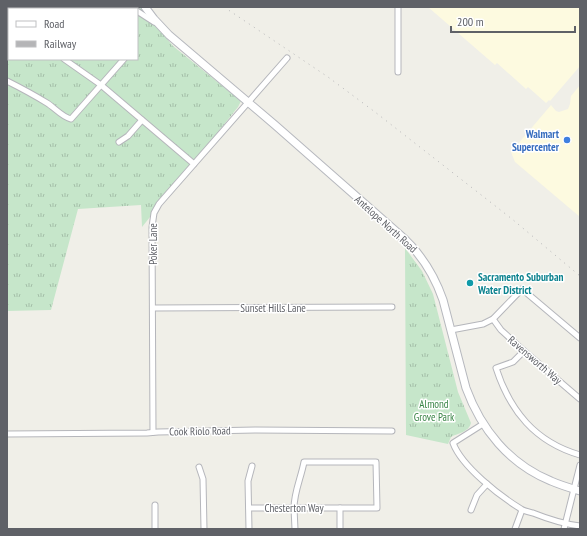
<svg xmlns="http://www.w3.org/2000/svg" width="587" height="536" viewBox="0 0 587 536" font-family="'PT Sans Narrow',sans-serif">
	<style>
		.commercial { fill: #fdfae0 }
		.grass { fill: url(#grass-tufts); fill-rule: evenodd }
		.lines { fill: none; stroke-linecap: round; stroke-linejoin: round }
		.minor-casing { stroke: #b5b6bb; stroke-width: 7 }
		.secondary-casing { stroke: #b6b8be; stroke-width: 9 }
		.minor { stroke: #fff; stroke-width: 5 }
		.secondary { stroke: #fff; stroke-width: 7 }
		.rail { stroke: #b5b5b7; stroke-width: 1; stroke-dasharray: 1 5; stroke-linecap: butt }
		.shop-dot { fill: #3f7fe0; stroke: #fff; stroke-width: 1.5 }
		.culture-dot { fill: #0f9aa8; stroke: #fff; stroke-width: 1.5 }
		.labels { text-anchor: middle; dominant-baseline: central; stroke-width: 3; stroke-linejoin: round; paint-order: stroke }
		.shop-label { font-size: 11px; font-weight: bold; fill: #366cbe; stroke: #fff; text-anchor: end }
		.street-label { font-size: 11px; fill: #5f6167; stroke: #fff }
		.culture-label { font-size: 11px; font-weight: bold; fill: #0d838f; stroke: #fff; text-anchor: start }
		.park-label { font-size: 11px; fill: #398446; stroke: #fff }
	</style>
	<defs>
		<pattern id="grass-tufts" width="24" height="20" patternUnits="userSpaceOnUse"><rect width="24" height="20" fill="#c6e6ca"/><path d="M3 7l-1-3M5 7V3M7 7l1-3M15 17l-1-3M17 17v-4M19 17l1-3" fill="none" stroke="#a4bea8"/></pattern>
	</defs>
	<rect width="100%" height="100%" fill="#f0efe8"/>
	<g class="commercial">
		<polygon points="428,7 580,7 580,66 550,101 549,100 546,103 528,87 526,89 497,63 495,65"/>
		<polygon points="580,85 580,217 515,162 511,152 551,105 556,111 559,112 568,109 570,104 571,96"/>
	</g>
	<g class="grass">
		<path d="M7,7H140L173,46L241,101L238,107L142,227L141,205L78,209L51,310L7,311ZM9,9H137V59H9Z"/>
		<path d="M405,248L422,271L433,294L458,392L471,423C469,432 458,433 451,437L448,444L406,435Z"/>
	</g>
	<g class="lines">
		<defs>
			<g id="minor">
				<polyline points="68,7 72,9"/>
				<polyline points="398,7 398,72"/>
				<polyline points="20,9 20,7"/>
				<polyline points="137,11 154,22"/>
				<polyline points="7,31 9,32"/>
				<polyline points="7,43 9,38"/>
				<polyline points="64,59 101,85 194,164"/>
				<path d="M7,81C21,88 34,95 47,103C55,108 62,117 71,119L124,59"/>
				<polyline points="119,142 128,136 142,120"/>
				<polyline points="153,308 392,307"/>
				<polyline points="493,319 501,330 524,351 580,399"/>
				<polyline points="451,330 483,324 493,319 522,289 580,338"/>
				<path d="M524,351L513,362L496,368C510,411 535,442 580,455"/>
				<path d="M483,424L453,443C462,467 500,496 521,509C524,511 529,512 533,513C548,519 563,524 580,526"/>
				<polyline points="153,432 152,227 154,213 159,204 287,58"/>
				<polyline points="7,434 147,433 158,432 255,430 392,431"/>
				<polyline points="199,467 203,479 204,529"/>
				<polyline points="155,505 155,529"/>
				<path d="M249,508C292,508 334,508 377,508L376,462H304C301,478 294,492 294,508L295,529"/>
				<polyline points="340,508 340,529"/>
				<polyline points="471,510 477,495 487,484"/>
				<polyline points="249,529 248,481 252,466"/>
				<polyline points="515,529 522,510"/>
				<polyline points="564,529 580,465"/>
			</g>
			<path id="secondary" d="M145,7L154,19L169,35L275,125L399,234C420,252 434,274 443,300L466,388C481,429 509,464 551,481C560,485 570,488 580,491"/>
		</defs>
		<use href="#minor" class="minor-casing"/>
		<use href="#secondary" class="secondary-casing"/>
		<use href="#minor" class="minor"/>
		<use href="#secondary" class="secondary"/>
		<polyline class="rail" points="224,7 328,77 375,112 512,219 580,276"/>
	</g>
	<circle class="shop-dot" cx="567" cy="140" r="4"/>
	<circle class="culture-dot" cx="470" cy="283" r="4"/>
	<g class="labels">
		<g class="shop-label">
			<text x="559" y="134">Walmart<tspan x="559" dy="13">Supercenter</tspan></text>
		</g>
		<g class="street-label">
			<text transform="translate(386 224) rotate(42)">Antelope North Road</text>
			<text transform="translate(153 244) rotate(-90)">Poker Lane</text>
			<text x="273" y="308">Sunset Hills Lane</text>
			<text transform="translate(535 360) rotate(41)">Ravensworth Way</text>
			<text transform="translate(200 431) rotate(-1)">Cook Riolo Road</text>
			<text x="294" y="508">Chesterton Way</text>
		</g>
		<g class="culture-label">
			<text x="478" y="277">Sacramento Suburban<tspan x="478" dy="13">Water District</tspan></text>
		</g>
		<g class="park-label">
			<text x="434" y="404">Almond<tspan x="434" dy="13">Grove Park</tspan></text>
		</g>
	</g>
	<rect width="587" height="536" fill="none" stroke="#5f6167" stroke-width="16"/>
	<rect x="8" y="8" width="130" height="52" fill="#ffffff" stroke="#bfc0c2"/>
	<rect x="16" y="21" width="20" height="6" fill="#ffffff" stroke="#bfc0c2"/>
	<text x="44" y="28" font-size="12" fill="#5f6167">Road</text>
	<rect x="16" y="41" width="20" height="6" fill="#b5b5b7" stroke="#bfc0c2"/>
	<text x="44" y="48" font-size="12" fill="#5f6167">Railway</text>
	<path d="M451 26v6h124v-6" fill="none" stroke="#5f6167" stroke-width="2"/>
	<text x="457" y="26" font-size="12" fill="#5f6167" stroke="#ffffff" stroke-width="3" paint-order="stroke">200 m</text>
</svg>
